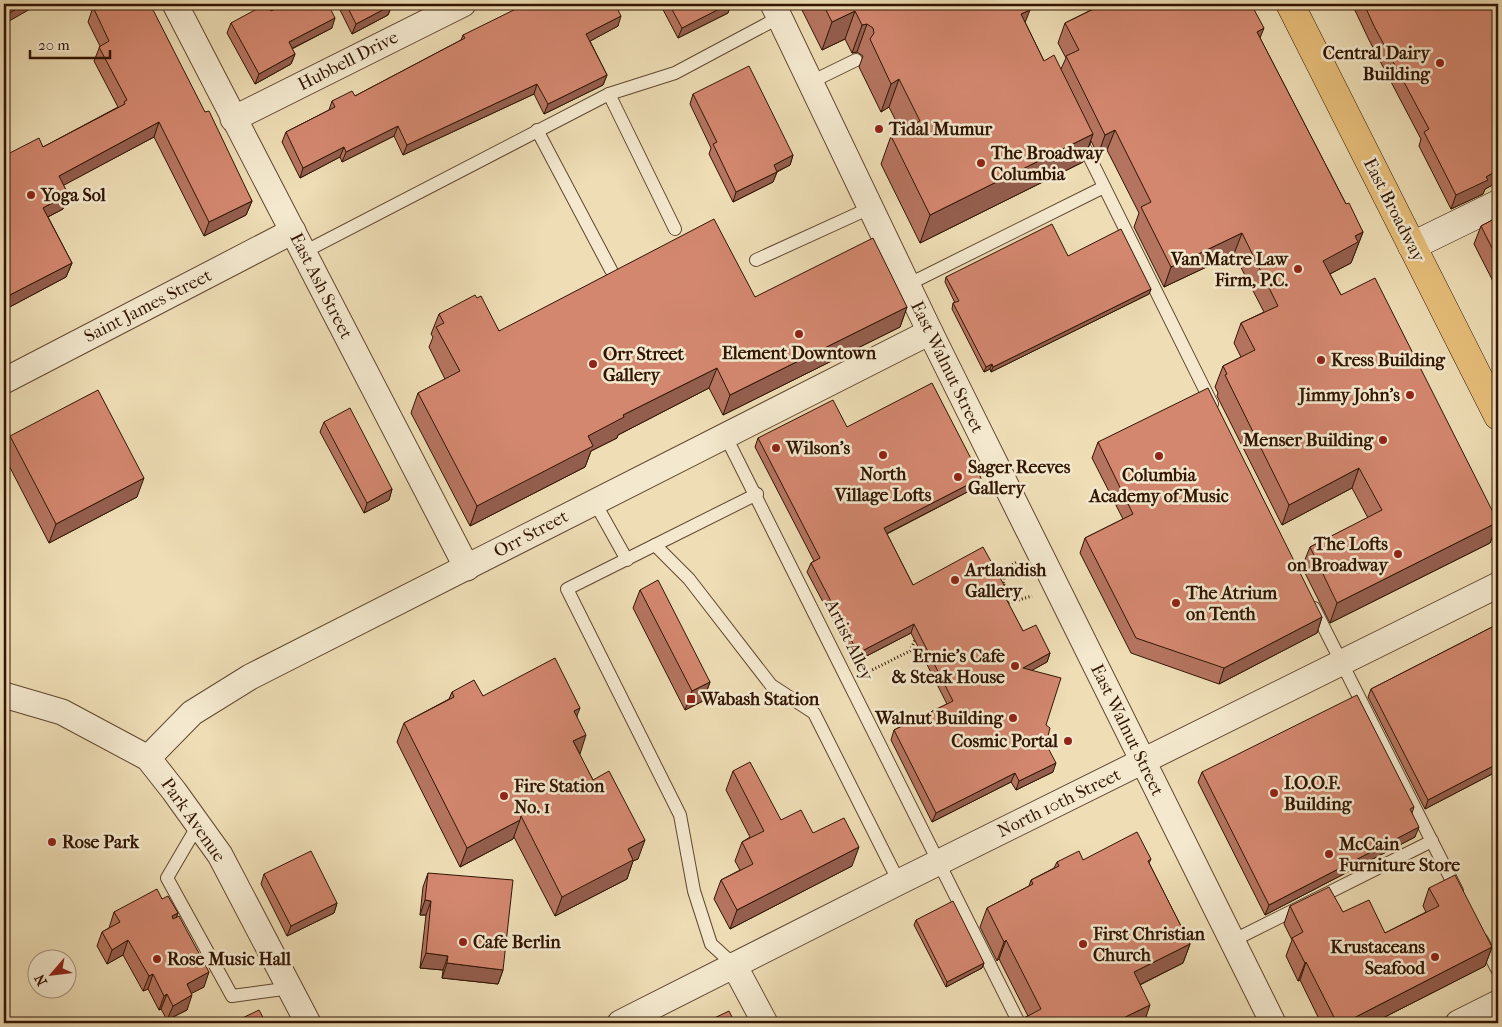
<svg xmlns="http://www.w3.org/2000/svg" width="1502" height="1027" viewBox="0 0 1502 1027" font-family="'IM FELL French Canon',serif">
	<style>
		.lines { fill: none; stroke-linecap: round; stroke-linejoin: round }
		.lane-casing { stroke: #60472f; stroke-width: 14 }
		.street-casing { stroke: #60472f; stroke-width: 27 }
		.secondary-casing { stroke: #311502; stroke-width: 29 }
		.primary-casing { stroke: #311502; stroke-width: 29 }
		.path { stroke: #311502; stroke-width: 3; stroke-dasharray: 1 2.5; stroke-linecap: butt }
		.lane { stroke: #f4e9cf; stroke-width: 12 }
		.street { stroke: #f4e9cf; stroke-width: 25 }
		.secondary { stroke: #f4e9cf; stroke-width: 28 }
		.primary { stroke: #e7be7a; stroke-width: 28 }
		.wall { fill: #b5745f; stroke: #311502 }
		.shaded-wall { fill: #945e4e; stroke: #311502 }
		.building { fill: #d3876f; stroke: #311502 }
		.poi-dot { fill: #8f2418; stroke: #f4e9cf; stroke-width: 2 }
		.labels { text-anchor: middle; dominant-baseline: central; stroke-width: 5; stroke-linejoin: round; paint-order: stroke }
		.poi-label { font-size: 18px; font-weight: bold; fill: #311502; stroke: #f4e9cf; text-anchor: start }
		.street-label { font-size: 18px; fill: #311502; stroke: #f4e9cf }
	</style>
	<rect width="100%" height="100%" fill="#eeddb5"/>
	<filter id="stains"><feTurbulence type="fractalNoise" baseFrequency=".004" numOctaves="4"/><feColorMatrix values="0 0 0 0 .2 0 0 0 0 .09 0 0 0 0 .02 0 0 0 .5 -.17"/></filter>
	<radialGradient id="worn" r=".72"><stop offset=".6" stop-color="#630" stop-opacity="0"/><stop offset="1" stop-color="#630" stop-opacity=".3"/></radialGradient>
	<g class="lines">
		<defs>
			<g id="lane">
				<polyline points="811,82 856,60"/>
				<polyline points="609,94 675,229"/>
				<polyline points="537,130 611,270"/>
				<polyline points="1080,138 1212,404"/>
				<polyline points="304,252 609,94 675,73 780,17"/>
				<polyline points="756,260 870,208"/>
				<polyline points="907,285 1104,187"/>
				<polyline points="725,435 1019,1023"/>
				<polyline points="594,501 627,560"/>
				<polyline points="655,545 757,494"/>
				<polyline points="1314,608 1457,891"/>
				<polyline points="198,825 167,878 232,996 291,988"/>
				<polyline points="1482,940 1498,971"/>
				<polyline points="1232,941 1432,841"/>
				<polyline points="734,965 711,944 694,891 680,815 567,589 655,545 689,579 771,685 814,713 899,882"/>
			</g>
			<g id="street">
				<polyline points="175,4 467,568"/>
				<polyline points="773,4 930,332 1273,1023"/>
				<polyline points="233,119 463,4"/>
				<polyline points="4,381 293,231"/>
				<polyline points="4,695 62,712 148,758 174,791 220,855 308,1023"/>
				<polyline points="148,758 192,713 250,677 930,332"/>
				<polyline points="734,965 765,1023"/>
				<polyline points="620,1023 899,882 1498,585"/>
				<polyline points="1458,1023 1498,1003"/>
			</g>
			<polyline id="secondary" points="1412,246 1498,204"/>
			<polyline id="primary" points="1290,4 1498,416"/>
		</defs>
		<use href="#lane" class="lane-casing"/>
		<use href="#street" class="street-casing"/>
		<use href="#secondary" class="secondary-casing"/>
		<use href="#primary" class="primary-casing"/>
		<g class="path">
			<polyline points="1006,568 1003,584 1009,588 1016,601"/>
			<polyline points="994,575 1017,562"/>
			<polyline points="1005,604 1032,596"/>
			<polyline points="866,673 910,651 916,638"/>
		</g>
		<use href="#lane" class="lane"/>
		<use href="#street" class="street"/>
		<use href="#secondary" class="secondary"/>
		<use href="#primary" class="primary"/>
	</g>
	<g class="wall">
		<polygon points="339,4 391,4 392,5 388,15 352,34 338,6"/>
		<polygon points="660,4 731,4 728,13 678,38"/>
		<polygon points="799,4 1026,4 1025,22 1044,61 1061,69 1066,58 1058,43 1065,23 1099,6 1099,4 1251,4 1260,38 1346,204 1363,232 1351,263 1330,274 1341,295 1498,522 1490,543 1330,623 1302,567 1310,547 1368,518 1352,488 1282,525 1217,396 1218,393 1215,387 1223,366 1241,357 1234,343 1241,323 1264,312 1234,254 1164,287 1134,227 1139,213 1107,150 1098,155 1091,141 1083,162 920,243 881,164 891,136 901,131 889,107 881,112 859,67 863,56 857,52 852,53 845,39 822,50"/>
		<polygon points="1352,4 1498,4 1498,182 1485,189 1483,194 1451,209 1419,146 1421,139 1369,40"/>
		<polygon points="93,7 205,112 252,201 246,215 204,236 154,137 63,185 68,194 63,209 48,217 72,263 66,277 4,310 4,156 43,147 118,107 94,61 100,46 88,22"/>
		<polygon points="618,9 618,26 590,41 607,75 603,85 544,114 534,94 403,155 394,136 342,162 340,157 300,178 282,142 286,132 329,110 332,101 355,96 461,40 463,35"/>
		<polygon points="271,11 332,28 292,49 295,54 291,64 255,84 227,33 231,23"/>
		<polygon points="693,94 793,155 790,165 777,172 773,182 733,202 709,154 711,148 690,104"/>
		<polygon points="1498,217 1498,291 1474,244 1481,226"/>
		<polygon points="1068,256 1151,289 1149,294 991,372 990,369 984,372 952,309 953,303 955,303 945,282 946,277"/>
		<polygon points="755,297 907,307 900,327 723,415 709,388 618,435 617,438 591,451 585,467 470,526 411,413 418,393 445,379 429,347 433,337 431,334 439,314 477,298 499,331"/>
		<polygon points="324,422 392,489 389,500 364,513 320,432"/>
		<polygon points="847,427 977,487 887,534 913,585 1004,585 1001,591 1023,631 1050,653 1047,662 1032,670 1046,725 1046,744 1053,772 1016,790 1011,782 932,822 891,740 894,730 947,704 911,633 855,662 807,572 811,563 814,561 755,447 758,438"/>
		<polygon points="10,436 137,497 49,543 4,456"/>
		<polygon points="1098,442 1322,617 1317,633 1219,684 1131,653 1080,553 1085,538 1123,519 1092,458"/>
		<polygon points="640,590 710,682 703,701 685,710 633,608"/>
		<polygon points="1498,624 1498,782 1494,773 1425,809 1368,697 1371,689"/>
		<polygon points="452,692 483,696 577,716 579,754 593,780 638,859 633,861 627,879 555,916 514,837 513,839 460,867 397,742 404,723 449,699"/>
		<polygon points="733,771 781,820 813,833 852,866 730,929 714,899 721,880 740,870 735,861 742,842 750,837 726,790"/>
		<polygon points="1202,772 1414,807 1412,813 1415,837 1265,915 1198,782"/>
		<polygon points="1151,859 1149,863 1190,944 1183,963 1140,985 1144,1023 1022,1023 1024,1018 1028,1016 999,959 997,961 980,927 987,908 1029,886 1031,880 1054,868 1057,862 1083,860"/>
		<polygon points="428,873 503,970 498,984 442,978 443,970 420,968 426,915 420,915 423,887"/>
		<polygon points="264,874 337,903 334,913 287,936 261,884"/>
		<polygon points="1429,888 1492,947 1485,966 1373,1023 1321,1023 1300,980 1298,981 1286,956 1292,940 1284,924 1290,906 1343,912 1385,933 1426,912 1423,906"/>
		<polygon points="162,899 178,913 176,918 204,987 191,993 187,1010 167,1020 161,1009 159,1010 148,989 143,991 123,955 107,964 97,946 102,932 109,928 114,912"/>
		<polygon points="916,920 984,963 982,968 946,987 914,925"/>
	</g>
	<g class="shaded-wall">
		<polygon points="25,4 34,4 32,8 4,24 4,16"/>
		<polygon points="614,4 628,4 611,13"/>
		<polygon points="729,4 731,4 728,13 678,38 682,28"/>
		<polygon points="392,5 388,15 352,34 356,24"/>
		<polygon points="1030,10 1019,38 1021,14"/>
		<polygon points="855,11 845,39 822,50 832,22"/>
		<polygon points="621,16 618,26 583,45 586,34"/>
		<polygon points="335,18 332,28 285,52 289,42"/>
		<polygon points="867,24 857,52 852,53 862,25"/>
		<polygon points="1264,28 1256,48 1257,32"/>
		<polygon points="295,54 291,64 255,84 259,74"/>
		<polygon points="607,75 603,85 544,114 548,104"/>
		<polygon points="899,79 889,107 881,112 891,84"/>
		<polygon points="537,84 534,94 403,155 407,145"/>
		<polygon points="159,122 154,137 53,191 59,176"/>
		<polygon points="398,126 394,136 342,162 346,152"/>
		<polygon points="1115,130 1107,150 1098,155 1105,135"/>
		<polygon points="1093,134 1083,162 920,243 930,215"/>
		<polygon points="344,147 340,157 300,178 303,168"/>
		<polygon points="793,155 790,165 770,175 774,165"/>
		<polygon points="1498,170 1498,182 1485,189 1483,194 1451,209 1456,195 1486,177"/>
		<polygon points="777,172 773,182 733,202 736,192"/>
		<polygon points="68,194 63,209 38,222 43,208"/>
		<polygon points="252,201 246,215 204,236 209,222"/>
		<polygon points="1363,232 1351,263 1316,281 1323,261 1355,236"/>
		<polygon points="1242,233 1234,254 1164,287 1171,267"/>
		<polygon points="72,263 66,277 4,310 4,298"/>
		<polygon points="1151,289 1149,294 991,372 993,367"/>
		<polygon points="907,307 900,327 723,415 730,395"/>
		<polygon points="992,364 990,369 984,372 986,367"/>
		<polygon points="717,368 709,388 618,435 617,438 591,451 585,467 470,526 477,506 588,436 623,415"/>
		<polygon points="1359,468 1352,488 1282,525 1289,505"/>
		<polygon points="144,478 137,497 49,543 56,524"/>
		<polygon points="981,478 977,487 880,537 884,528"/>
		<polygon points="392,489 389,500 364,513 367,503"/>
		<polygon points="1498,522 1490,543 1330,623 1337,603"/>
		<polygon points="1322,617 1317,633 1219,684 1224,668"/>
		<polygon points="914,624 911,633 855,662 858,653"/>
		<polygon points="1050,653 1047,662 1020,677 1023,668"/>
		<polygon points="710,682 703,701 685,710 692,691"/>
		<polygon points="580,708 573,726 574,711"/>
		<polygon points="586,735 580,754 573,741"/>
		<polygon points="1056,763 1053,772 1016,790 1019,781"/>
		<polygon points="1497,764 1494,773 1425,809 1428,800"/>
		<polygon points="1015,773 1011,782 932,822 936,813"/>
		<polygon points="520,820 513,839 460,867 467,848"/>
		<polygon points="1419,827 1415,837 1265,915 1269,905"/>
		<polygon points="645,840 638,859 633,861 627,879 555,916 562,897 628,849"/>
		<polygon points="859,847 852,866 730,929 737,910"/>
		<polygon points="425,900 431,901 426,915 420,915"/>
		<polygon points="337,903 334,913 287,936 291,926"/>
		<polygon points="178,913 172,928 172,916"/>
		<polygon points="128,940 123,955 107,964 112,950"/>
		<polygon points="1006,940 999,959 997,961 1004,942"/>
		<polygon points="1190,944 1183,963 1127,991 1134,972"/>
		<polygon points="1492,947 1485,966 1373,1023 1344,1023"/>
		<polygon points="426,953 448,956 443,970 420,968"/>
		<polygon points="1306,962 1300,980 1298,981 1305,963"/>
		<polygon points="447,963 503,970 498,984 442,978"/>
		<polygon points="984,963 982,968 946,987 947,982"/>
		<polygon points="209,972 204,987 181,999 187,984"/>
		<polygon points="153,974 148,989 143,991 149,976"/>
		<polygon points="167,994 161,1009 159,1010 164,996"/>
		<polygon points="192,995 187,1010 167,1020 173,1006"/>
		<polygon points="1150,1005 1144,1023 1113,1023"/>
	</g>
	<g class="building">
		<polygon points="4,4 25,4 4,16"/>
		<polygon points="100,4 150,4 205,112 209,111 252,201 209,222 159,122 59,176 68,194 43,208 72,263 4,298 4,156 39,138 43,147 125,104 124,102 127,100 99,47 109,41 93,7"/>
		<polygon points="266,4 267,4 271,11 285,4 328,4 335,18 289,42 295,54 259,74 231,23"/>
		<polygon points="346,4 391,4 392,5 356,24"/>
		<polygon points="526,4 615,4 621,16 586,34 607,75 548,104 537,84 407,145 398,126 346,152 344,147 303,168 286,132 335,107 332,101 352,91 355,96 465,38 463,35"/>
		<polygon points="669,4 729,4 682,28"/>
		<polygon points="823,4 1026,4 1030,10 1021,14 1044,61 1054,55 1093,134 930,215 891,136 920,121 899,79 891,84 870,39 874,33 873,28 867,24 862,25 855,11 832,22"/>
		<polygon points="1104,4 1251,4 1264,28 1257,32 1346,204 1349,203 1363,232 1355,236 1358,242 1323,261 1341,295 1375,278 1498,522 1337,603 1310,547 1382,510 1359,468 1289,505 1225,375 1227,374 1223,366 1255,350 1241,323 1278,306 1242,233 1171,267 1141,207 1151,202 1115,130 1105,135 1066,56 1079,50 1065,23"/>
		<polygon points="1364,4 1498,4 1498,170 1486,177 1488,180 1456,195 1424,132 1429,129 1374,26"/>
		<polygon points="749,66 793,155 774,165 777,172 736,192 713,144 717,142 693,94"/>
		<polygon points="1498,217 1498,260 1481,226"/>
		<polygon points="714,219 755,297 873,238 907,307 730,395 717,368 623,415 624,417 588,436 593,446 477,506 418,393 460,371 436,327 444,323 439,314 475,295 477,298 481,296 499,331"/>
		<polygon points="1052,224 1068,256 1121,229 1151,289 993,367 992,364 986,367 953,303 959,301 946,277"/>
		<polygon points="932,383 981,478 884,528 913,585 983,547 1004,585 1000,587 1023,631 1036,625 1050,653 1023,668 1061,678 1046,725 1050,728 1046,744 1056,763 1019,781 1015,773 936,813 894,730 953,701 914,624 858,653 811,563 820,558 758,438 833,400 847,427"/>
		<polygon points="1208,388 1322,617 1224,668 1136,638 1085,538 1133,514 1098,442"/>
		<polygon points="98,390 144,478 56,524 10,436"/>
		<polygon points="350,408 392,489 367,503 324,422"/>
		<polygon points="658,580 710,682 692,691 640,590"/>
		<polygon points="1498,624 1498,767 1497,764 1428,800 1371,689"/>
		<polygon points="555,658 580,708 574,711 586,735 573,741 593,780 609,771 645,840 628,849 633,860 562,897 521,816 520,820 467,848 404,723 454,697 452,692 474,680 483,696"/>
		<polygon points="1357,695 1414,807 1410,809 1419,827 1269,905 1202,772"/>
		<polygon points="750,762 781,820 801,810 813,833 844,818 859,847 737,910 721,880 753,864 742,842 764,831 733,771"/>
		<polygon points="1137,832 1151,859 1148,861 1190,944 1134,972 1150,1005 1113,1023 1027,1023 1024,1018 1041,1009 1006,940 1004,942 987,908 1033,884 1031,880 1059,866 1057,862 1079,851 1083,860"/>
		<polygon points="311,851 337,903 291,926 264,874"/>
		<polygon points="428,873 513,880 503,970 447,963 448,956 426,953 431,901 425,900"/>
		<polygon points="1455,875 1492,947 1344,1023 1337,1023 1306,962 1305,963 1292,938 1303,932 1290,906 1329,887 1343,912 1369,900 1385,933 1439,906 1429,888"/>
		<polygon points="157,889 162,899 168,896 178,913 172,916 173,919 179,916 209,972 187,984 192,995 173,1006 167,994 164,996 153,974 149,976 128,940 112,950 102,932 120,922 114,912"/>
		<polygon points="953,901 984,963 947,982 916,920"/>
		<polygon points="259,1010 266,1023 232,1023"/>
		<polygon points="729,1011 735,1023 704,1023"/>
	</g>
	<g class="poi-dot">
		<circle cx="1440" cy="63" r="5"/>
		<circle cx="879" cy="129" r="5"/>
		<circle cx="981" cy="163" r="5"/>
		<circle cx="31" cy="195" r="5"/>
		<circle cx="1298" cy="269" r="5"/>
		<circle cx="799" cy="334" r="5"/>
		<circle cx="1321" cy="360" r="5"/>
		<circle cx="593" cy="364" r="5"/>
		<circle cx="1410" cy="395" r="5"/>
		<circle cx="1383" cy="440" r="5"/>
		<circle cx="776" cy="448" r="5"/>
		<circle cx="883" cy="455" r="5"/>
		<circle cx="1159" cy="456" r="5"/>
		<circle cx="958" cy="477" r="5"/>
		<circle cx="1398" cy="554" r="5"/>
		<circle cx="955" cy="580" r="5"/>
		<circle cx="1176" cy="603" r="5"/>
		<circle cx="1015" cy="666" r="5"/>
		<rect x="686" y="694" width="10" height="10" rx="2.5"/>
		<circle cx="1013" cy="718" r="5"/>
		<circle cx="1068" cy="741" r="5"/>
		<circle cx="1274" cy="793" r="5"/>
		<circle cx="504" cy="796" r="5"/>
		<circle cx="52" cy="842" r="5"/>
		<circle cx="1329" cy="854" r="5"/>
		<circle cx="463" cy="942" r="5"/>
		<circle cx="1083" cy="944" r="5"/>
		<circle cx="1435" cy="957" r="5"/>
		<circle cx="157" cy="959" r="5"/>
	</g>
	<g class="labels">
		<g class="poi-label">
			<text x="1430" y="53" text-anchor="end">Central Dairy<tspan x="1430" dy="21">Building</tspan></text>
			<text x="889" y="129">Tidal Mumur</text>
			<text x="991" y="153">The Broadway<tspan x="991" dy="21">Columbia</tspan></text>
			<text x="41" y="195">Yoga Sol</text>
			<text x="1288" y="259" text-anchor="end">Van Matre Law<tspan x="1288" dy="21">Firm, P.C.</tspan></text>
			<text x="799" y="353" text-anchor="middle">Element Downtown</text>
			<text x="603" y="354">Orr Street<tspan x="603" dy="21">Gallery</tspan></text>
			<text x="1331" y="360">Kress Building</text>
			<text x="1400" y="395" text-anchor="end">Jimmy John's</text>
			<text x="1373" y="440" text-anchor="end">Menser Building</text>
			<text x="786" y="448">Wilson's</text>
			<text x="968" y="467">Sager Reeves<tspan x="968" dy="21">Gallery</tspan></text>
			<text x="883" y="474" text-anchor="middle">North<tspan x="883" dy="21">Village Lofts</tspan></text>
			<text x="1159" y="475" text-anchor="middle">Columbia<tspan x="1159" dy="21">Academy of Music</tspan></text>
			<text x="1388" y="544" text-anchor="end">The Lofts<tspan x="1388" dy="21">on Broadway</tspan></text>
			<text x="965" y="570">Artlandish<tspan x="965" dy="21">Gallery</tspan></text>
			<text x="1186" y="593">The Atrium<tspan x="1186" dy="21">on Tenth</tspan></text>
			<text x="1005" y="656" text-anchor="end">Ernie's Cafe<tspan x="1005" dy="21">&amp; Steak House</tspan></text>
			<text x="701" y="699">Wabash Station</text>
			<text x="1003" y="718" text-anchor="end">Walnut Building</text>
			<text x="1058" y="741" text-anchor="end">Cosmic Portal</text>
			<text x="1284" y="783">I.O.O.F.<tspan x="1284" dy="21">Building</tspan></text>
			<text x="514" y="786">Fire Station<tspan x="514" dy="21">No. 1</tspan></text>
			<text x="62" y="842">Rose Park</text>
			<text x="1339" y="844">McCain<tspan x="1339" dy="21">Furniture Store</tspan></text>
			<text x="1093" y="934">First Christian<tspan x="1093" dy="21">Church</tspan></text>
			<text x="473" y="942">Cafe Berlin</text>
			<text x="1425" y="947" text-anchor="end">Krustaceans<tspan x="1425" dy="21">Seafood</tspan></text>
			<text x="167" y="959">Rose Music Hall</text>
		</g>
		<g class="street-label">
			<text transform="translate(348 61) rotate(-27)">Hubbell Drive</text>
			<text transform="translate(1394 210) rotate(63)">East Broadway</text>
			<text transform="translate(321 286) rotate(63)">East Ash Street</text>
			<text transform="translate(148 306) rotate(-27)">Saint James Street</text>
			<text transform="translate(947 367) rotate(64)">East Walnut Street</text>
			<text transform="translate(531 534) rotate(-28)">Orr Street</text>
			<text transform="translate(849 640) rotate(64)">Artist Alley</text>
			<text transform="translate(1127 730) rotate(64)">East Walnut Street</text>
			<text transform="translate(1059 803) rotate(-26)">North 10th Street</text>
			<text transform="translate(193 820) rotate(55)">Park Avenue</text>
		</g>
	</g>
	<rect width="1502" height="1027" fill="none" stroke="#eeddb5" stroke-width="20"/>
	<rect x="5" y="5" width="1492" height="1017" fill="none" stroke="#311502" stroke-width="2.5"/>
	<rect x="10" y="10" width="1482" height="1007" fill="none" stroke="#311502"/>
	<g transform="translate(52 974) rotate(242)"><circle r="24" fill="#f4e9cf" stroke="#a6947d"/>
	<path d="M0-4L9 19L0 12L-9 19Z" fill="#8f2418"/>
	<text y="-8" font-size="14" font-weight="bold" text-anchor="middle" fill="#311502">N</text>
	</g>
	<path d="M30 50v8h80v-8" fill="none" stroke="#311502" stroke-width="2.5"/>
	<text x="38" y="50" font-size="15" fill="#311502" stroke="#f4e9cf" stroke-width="4" paint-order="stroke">20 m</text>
	<rect width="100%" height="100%" filter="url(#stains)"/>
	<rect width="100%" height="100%" fill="url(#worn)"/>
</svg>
